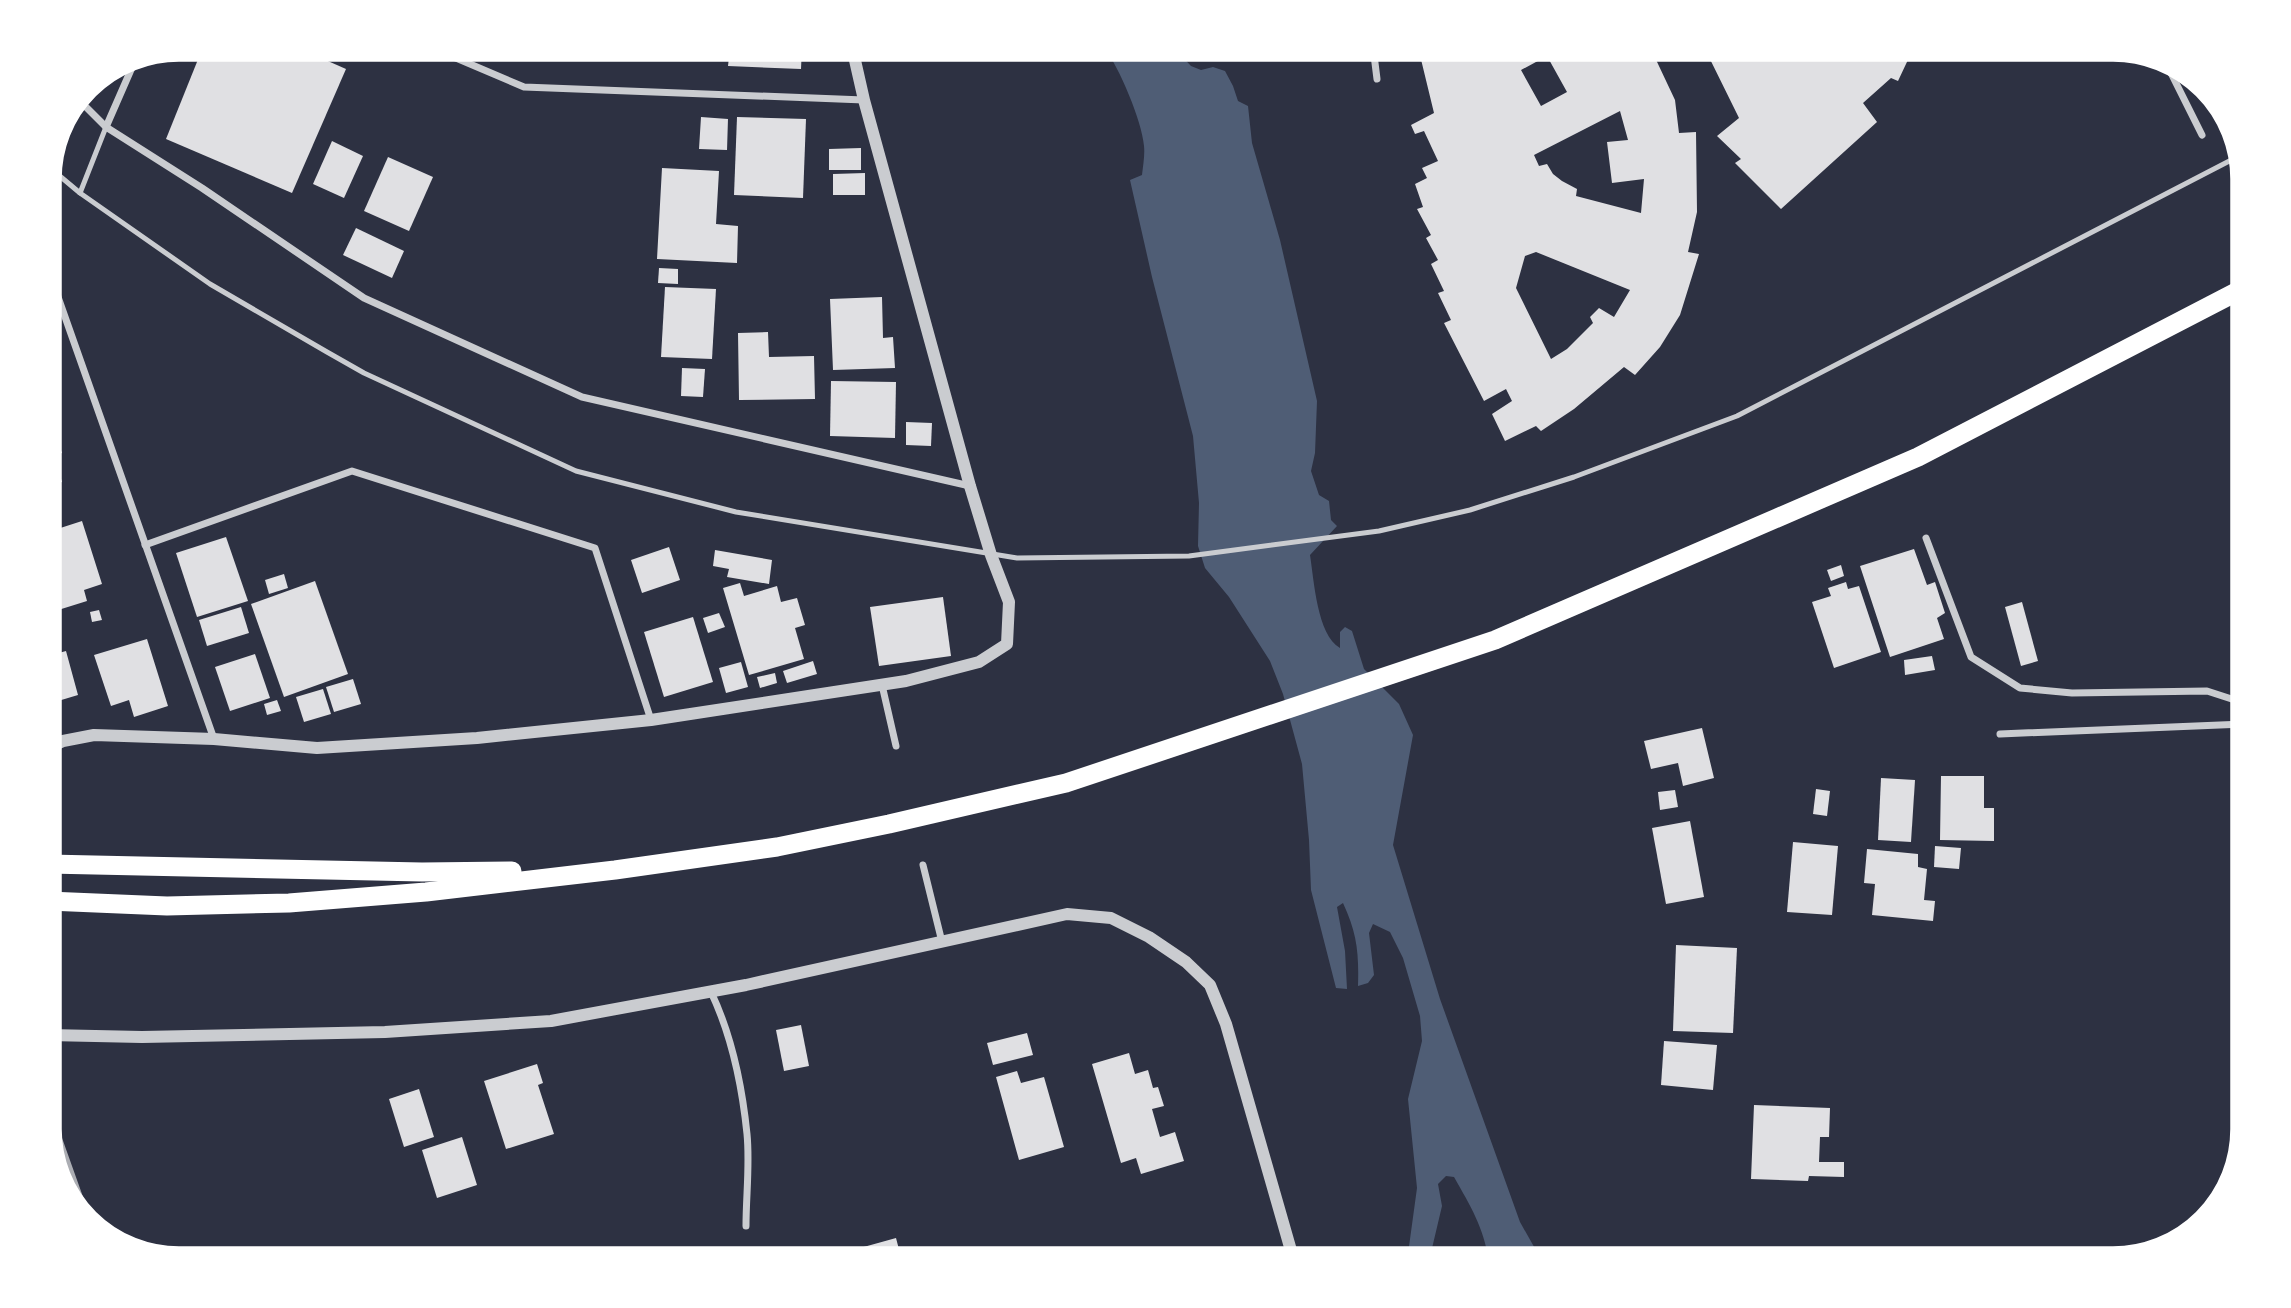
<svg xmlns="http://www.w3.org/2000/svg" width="2291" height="1308" viewBox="0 0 2291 1308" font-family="Bitter,serif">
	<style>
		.water { fill: #4f5d75 }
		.building { fill: #e0e0e3; fill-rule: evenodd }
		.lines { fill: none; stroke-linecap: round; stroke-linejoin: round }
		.service { stroke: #caccd0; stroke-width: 5 }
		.minor { stroke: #caccd0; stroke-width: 7 }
		.tertiary { stroke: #caccd0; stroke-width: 12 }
		.trunk { stroke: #fff; stroke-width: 19 }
		.rail { stroke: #abadb3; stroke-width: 5 }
		.rim { fill: none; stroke: #fff; stroke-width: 3.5 }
	</style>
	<rect width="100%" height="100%" fill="#2d3142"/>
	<path class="water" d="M1104,47H1173L1191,66L1201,70L1213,67L1225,71L1233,86L1238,101L1248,106L1252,143L1280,240L1317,401L1315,453L1311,471L1319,495L1329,501L1331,520L1337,526L1310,555C1314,580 1317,635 1340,648V632L1345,627L1352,631L1364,669L1399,704L1413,735L1393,845L1440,999L1520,1222L1542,1261H1489C1483,1226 1471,1207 1454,1177L1446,1176L1438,1184L1442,1206L1429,1261H1407L1417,1188L1408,1099L1422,1041L1420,1016L1403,958L1390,932L1373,924L1369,933L1374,975L1368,983L1358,986C1359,953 1357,933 1343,903L1337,907L1345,951L1347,989L1336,988L1311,890L1309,840L1302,764L1283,694L1270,661L1229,597L1205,568L1198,546L1199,503L1193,436L1152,277L1130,180L1142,175C1143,166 1145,155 1144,146C1142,121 1119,67 1104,47Z"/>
	<g class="building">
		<polygon points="203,47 296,47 346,69 292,193 166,139"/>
		<polygon points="545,47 587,47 586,55"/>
		<polygon points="691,47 802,47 801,69 728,66 729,57 691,55"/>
		<path d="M1418,47H1650L1675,100L1679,133L1696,132L1697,212L1688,252L1699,254L1680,315L1660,347L1635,375L1624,367L1574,409L1541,431L1536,426L1505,441L1492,414L1512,401L1506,389L1484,401L1444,323L1451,320L1438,293L1444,291L1431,264L1438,260L1426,238L1431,235L1417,209L1423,207L1415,184L1427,178L1422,168L1438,161L1424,131L1415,134L1411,125L1434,113ZM1547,56L1567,92L1541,106L1521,70ZM1620,111L1628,140L1607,142L1612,183L1644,179L1641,213L1576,196L1577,189L1562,181L1553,174L1547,164L1539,166L1534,155ZM1536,252L1630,290L1614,317L1599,308L1590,317L1593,323L1567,349L1551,359L1516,288L1525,256Z"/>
		<polygon points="1704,47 1783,47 1784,50 1787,47 1914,47 1898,81 1891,78 1863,103 1877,122 1781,209 1735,163 1741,159 1717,136 1739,118"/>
		<polygon points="701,117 728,119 727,150 699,149"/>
		<polygon points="737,117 806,119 803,198 734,195"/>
		<polygon points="332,141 363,156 344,198 313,184"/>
		<polygon points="861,148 861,170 829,170 829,149"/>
		<polygon points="388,157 433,177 409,231 364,211"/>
		<polygon points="662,168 719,171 716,224 738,226 737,263 657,259"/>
		<polygon points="865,173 865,195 833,195 833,174"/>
		<polygon points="356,228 404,251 392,278 343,255"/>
		<polygon points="659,268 678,269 678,284 658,283"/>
		<polygon points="665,287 716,289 712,359 661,357"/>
		<polygon points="882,297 883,338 893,337 895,368 833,370 830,299"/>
		<polygon points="768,332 769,357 814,356 815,399 739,400 738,333"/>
		<polygon points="682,368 705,369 703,397 681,396"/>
		<polygon points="831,381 896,382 895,438 830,436"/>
		<polygon points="906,422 932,423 931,446 906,445"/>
		<polygon points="59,444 62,453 48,457 48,448"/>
		<polygon points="55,459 62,482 52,485 61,511 48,515 48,461"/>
		<polygon points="82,521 102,584 84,590 87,601 55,611 48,587 48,532"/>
		<polygon points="226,537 248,601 197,617 176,553"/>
		<polygon points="669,547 680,580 642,593 631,560"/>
		<polygon points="1914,549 1927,585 1935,582 1945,613 1937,618 1944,639 1890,657 1860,566"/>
		<polygon points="715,550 772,560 769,584 727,577 729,569 713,566"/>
		<polygon points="1841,565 1844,576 1831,581 1827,570"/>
		<polygon points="284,574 288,588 269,594 265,580"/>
		<polygon points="315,581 348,674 284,697 251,604"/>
		<polygon points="1846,582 1848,589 1859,586 1881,652 1834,668 1812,602 1831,596 1828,588"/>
		<polygon points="740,583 744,596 777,586 781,602 797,598 805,625 795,628 804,659 749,675 723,588"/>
		<polygon points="943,597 951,656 879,666 870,607"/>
		<polygon points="2022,602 2038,661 2021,666 2005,607"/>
		<polygon points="241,607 249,633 207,646 199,620"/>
		<polygon points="99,610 102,620 92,622 90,612"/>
		<polygon points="51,611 53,621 48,622 48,612"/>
		<polygon points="719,613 725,627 708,633 703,618"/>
		<polygon points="693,617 713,682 664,697 644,632"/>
		<polygon points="51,626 55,640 48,643 48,627"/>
		<polygon points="147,639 168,706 134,717 129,700 111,706 94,655"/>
		<polygon points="66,651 78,695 48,704 48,656"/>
		<polygon points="255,654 270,698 230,711 215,667"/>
		<polygon points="1932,656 1935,670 1905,675 1904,660"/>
		<polygon points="813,661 817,674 787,683 783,671"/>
		<polygon points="741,662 748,687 726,693 719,668"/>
		<polygon points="775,673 777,683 760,688 757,677"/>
		<polygon points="353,679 361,704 334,712 326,687"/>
		<polygon points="323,689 331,714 304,722 296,697"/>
		<polygon points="277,700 281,711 267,715 264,704"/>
		<polygon points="1702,728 1714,778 1683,786 1678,763 1651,769 1644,741"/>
		<polygon points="1941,776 1984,776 1984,808 1994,808 1994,841 1940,840"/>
		<polygon points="1881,778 1915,780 1911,842 1878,840"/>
		<polygon points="1816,789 1830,791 1827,816 1813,814"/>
		<polygon points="1675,790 1678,807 1660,810 1658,792"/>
		<polygon points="1690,821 1704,897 1666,904 1652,828"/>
		<polygon points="1793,842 1838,846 1832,915 1787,912"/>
		<polygon points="1935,846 1961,848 1959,869 1934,867"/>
		<polygon points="1867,849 1918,854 1918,867 1927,869 1924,900 1935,901 1933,921 1872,915 1875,884 1864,883"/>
		<polygon points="1676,945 1737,948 1733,1033 1673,1031"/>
		<polygon points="801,1025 809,1066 784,1071 776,1030"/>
		<polygon points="1027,1033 1033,1055 993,1065 987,1043"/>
		<polygon points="1664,1041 1717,1045 1713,1090 1661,1085"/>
		<polygon points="1129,1053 1135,1074 1148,1070 1153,1088 1158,1087 1164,1106 1152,1109 1160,1137 1175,1132 1184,1161 1141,1174 1136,1158 1121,1163 1092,1064"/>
		<polygon points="537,1064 543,1083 538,1085 554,1134 506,1149 484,1081"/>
		<polygon points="1017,1071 1021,1083 1044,1077 1064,1147 1019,1160 996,1077"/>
		<polygon points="419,1089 434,1137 404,1147 389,1099"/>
		<polygon points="1754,1105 1830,1108 1829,1137 1820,1137 1819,1162 1844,1162 1844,1177 1809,1176 1808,1181 1751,1179"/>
		<polygon points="462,1137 477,1185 437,1198 422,1150"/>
		<polygon points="896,1238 902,1261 841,1261 862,1254 860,1248"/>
		<polygon points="730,1247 776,1250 775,1261 730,1261"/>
	</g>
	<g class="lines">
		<g class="service">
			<polyline points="49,167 80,193 210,284 327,352 364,373 576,471 736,512 1017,558 1189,556 1379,531 1470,510 1574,477 1737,416 2239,156"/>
			<polyline points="80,193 106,127"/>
		</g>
		<g class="minor">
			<polyline points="430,47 524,87 864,100"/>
			<polyline points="1373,47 1377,79"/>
			<polyline points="2165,61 2202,135"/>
			<polyline points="79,100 106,127 202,188 364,298 582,397 970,486"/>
			<polyline points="106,127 137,56"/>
			<polyline points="48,281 52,280 214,739"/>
			<polyline points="1926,538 1971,657 2020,688 2072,693 2207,691 2244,703"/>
			<polyline points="145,545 352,471 595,548 651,720"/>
			<polyline points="882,685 896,746"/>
			<polyline points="2000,734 2244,724"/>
			<polyline points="923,865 942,942"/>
			<path d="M711,992C732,1036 742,1085 747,1134C750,1164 746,1196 746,1226"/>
		</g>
		<g class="tertiary">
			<polyline points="48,748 63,741 94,735 214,739 317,748 477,738 651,720 906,681 979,662 1007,644 1009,602 991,555 970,486 864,100 852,47"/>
			<polyline points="48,970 54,1034"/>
			<polyline points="48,1035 142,1037 385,1032 551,1021 746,985 1067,914 1111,918 1149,937 1186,962 1210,985 1226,1024 1294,1261"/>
		</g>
		<g class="trunk">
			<polyline points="48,864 422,872 512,871"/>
			<polyline points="48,901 167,906 289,903 426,892 615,870 777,847 889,824 1066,783 1495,640 1918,457 2244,288"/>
		</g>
		<polyline class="rail" points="48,1106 89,1221"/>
	</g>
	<path d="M0 0H2291V1308H0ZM179 60H2113A119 119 0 0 1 2232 179V1129A119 119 0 0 1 2113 1248H179A119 119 0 0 1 60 1129V179A119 119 0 0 1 179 60Z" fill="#fff" fill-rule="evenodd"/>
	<path class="rim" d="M179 60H2113A119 119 0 0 1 2232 179V1129A119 119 0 0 1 2113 1248H179A119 119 0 0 1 60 1129V179A119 119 0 0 1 179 60Z"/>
</svg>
